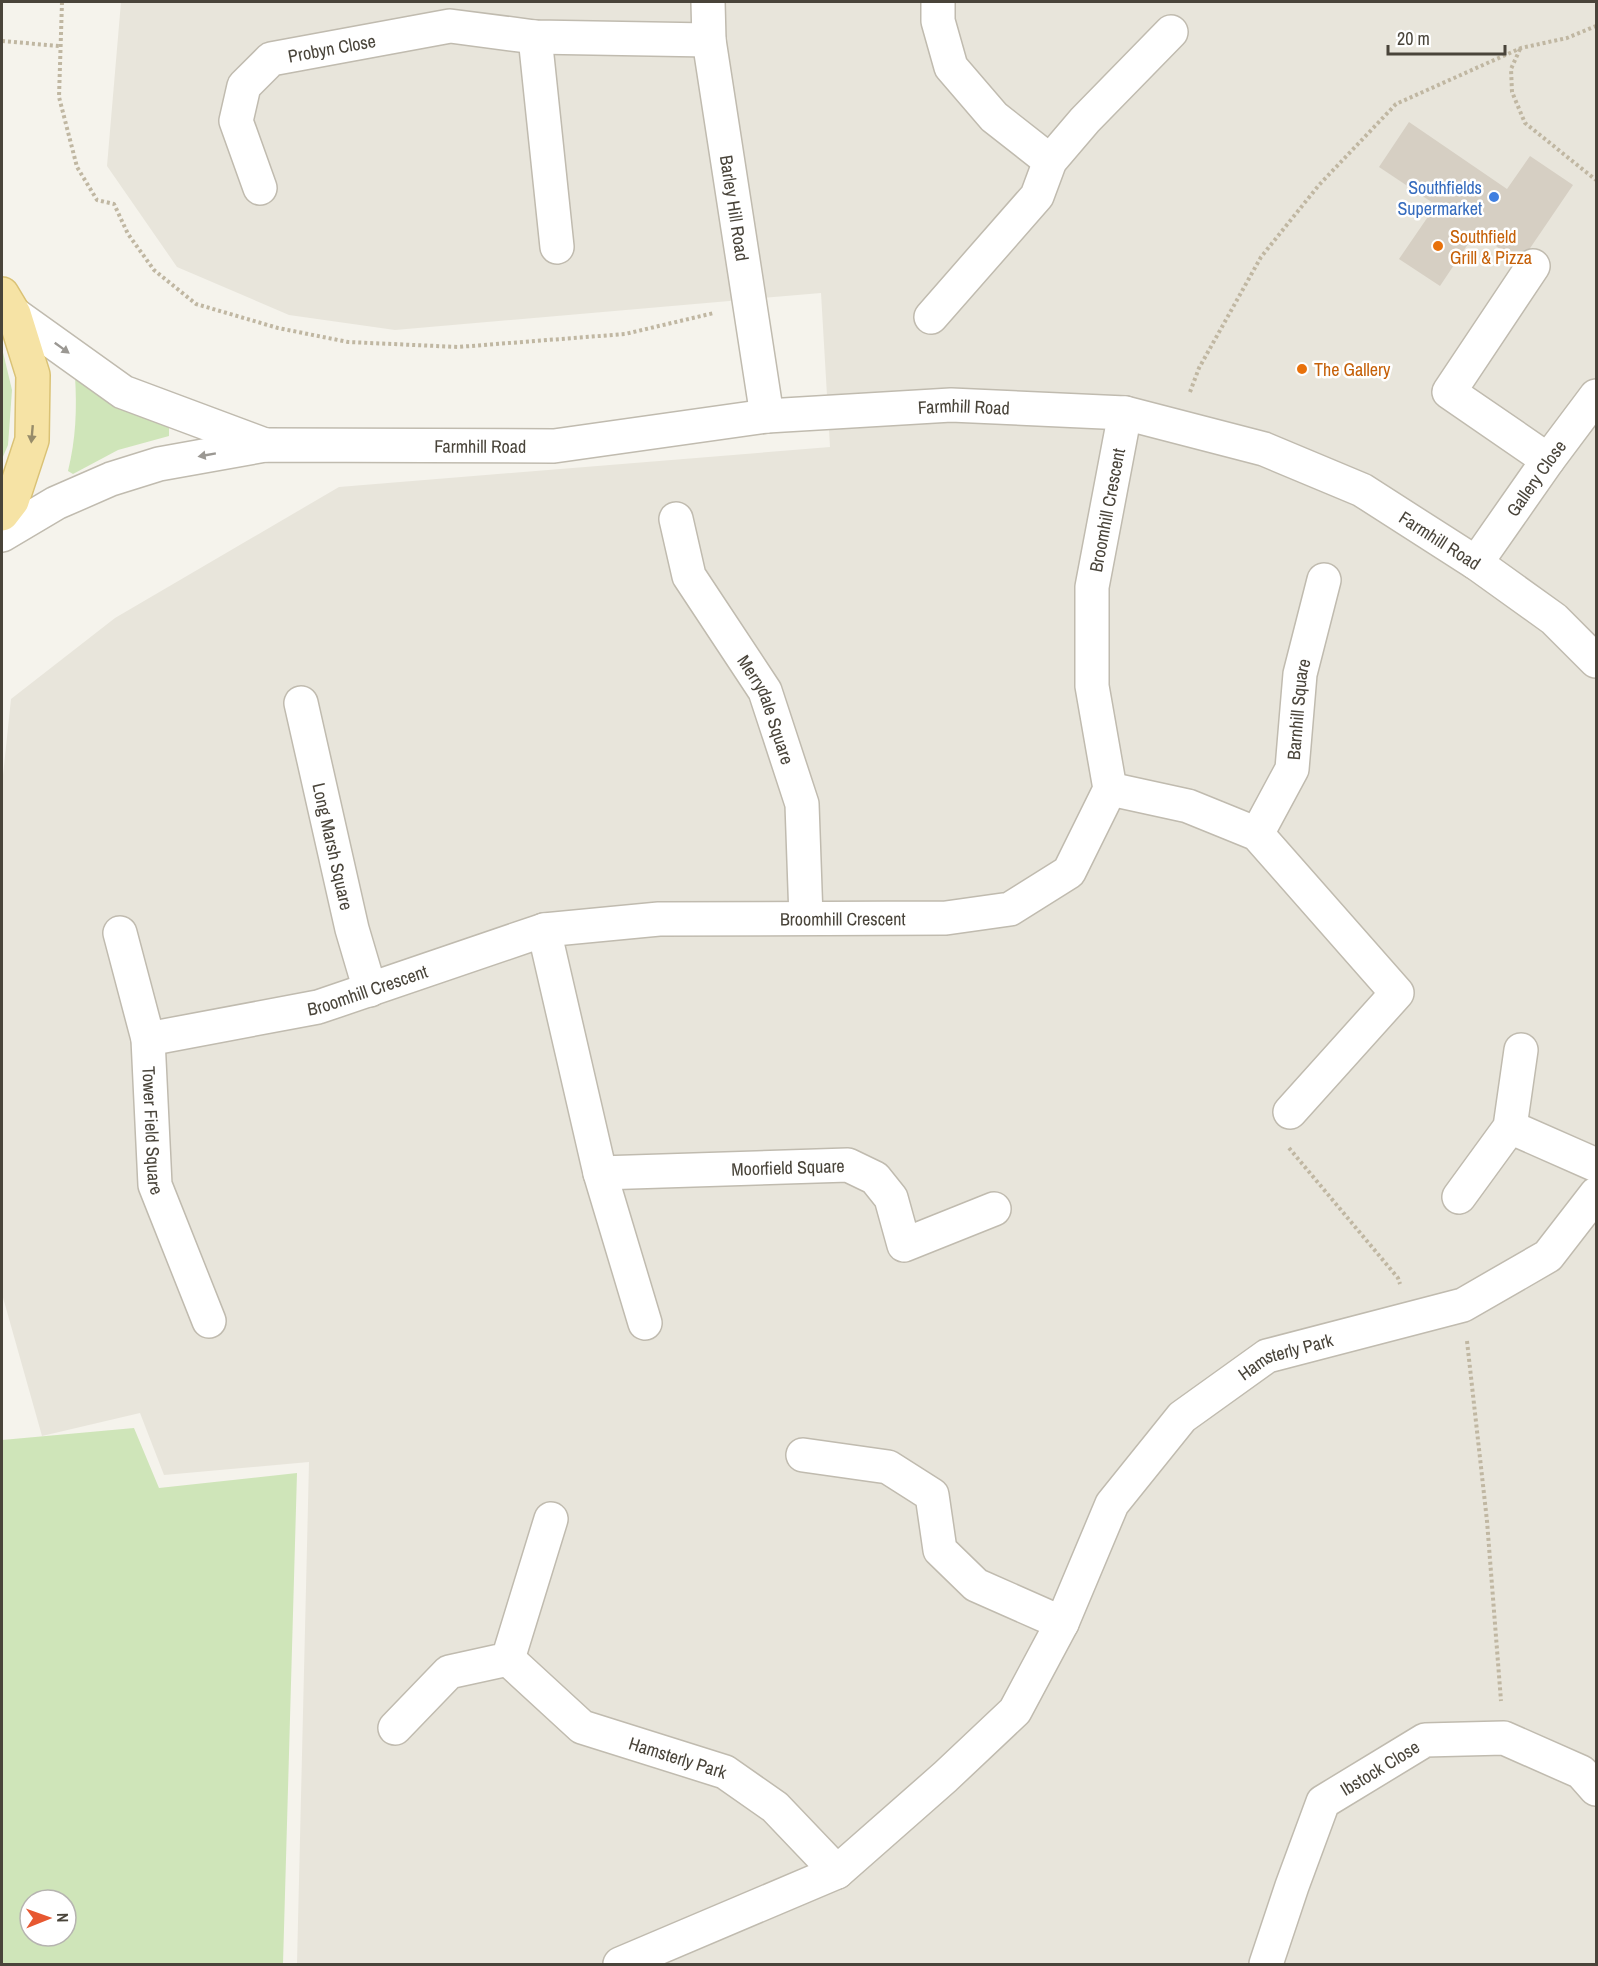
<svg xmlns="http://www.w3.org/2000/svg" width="1598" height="1966" viewBox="0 0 1598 1966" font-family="'Archivo Narrow',sans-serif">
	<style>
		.residential { fill: #e8e5db }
		.green { fill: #cfe5b9; fill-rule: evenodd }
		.building { fill: #d6cfc3 }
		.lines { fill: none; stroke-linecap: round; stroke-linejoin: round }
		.minor-casing { stroke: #c0bbaf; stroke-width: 36 }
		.major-casing { stroke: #dac275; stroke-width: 36 }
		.path { stroke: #c0b7a2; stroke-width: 4; stroke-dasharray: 3 3; stroke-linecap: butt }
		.minor { stroke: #fff; stroke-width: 33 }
		.major { stroke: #f6e3a5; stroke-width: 33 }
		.oneway { fill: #9b9893 }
		.oneway2 { fill: #978c6a }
		.shop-dot { fill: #3f7fe0; stroke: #fff; stroke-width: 2 }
		.food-dot { fill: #e8710a; stroke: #fff; stroke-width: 2 }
		.labels { text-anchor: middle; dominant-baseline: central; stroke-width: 5; stroke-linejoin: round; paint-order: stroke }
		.street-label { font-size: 18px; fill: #49443a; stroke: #fff }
		.shop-label { font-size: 18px; fill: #366cbe; stroke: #fff; text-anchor: end }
		.food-label { font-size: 18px; fill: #c56008; stroke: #fff; text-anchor: start }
	</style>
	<rect width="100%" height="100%" fill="#f5f3ec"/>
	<polygon class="residential" points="121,2 1596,2 1596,1964 297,1964 309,1462 164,1475 140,1413 42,1436 2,1294 2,785 11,699 115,618 339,487 830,447 821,293 395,330 289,315 177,267 107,166"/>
	<g class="green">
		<polygon points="2,348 12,390 8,445 2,459"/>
		<path d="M75,376L169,426V436L118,450L73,474L68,471C76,439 77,409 75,376Z"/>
		<path d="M134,1428L159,1488L297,1473L283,1964H2V1440ZM30,1900H66V1936H30Z"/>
	</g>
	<polygon class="building" points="1409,122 1507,189 1530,156 1573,185 1520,263 1476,232 1440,286 1399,259 1436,205 1379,167"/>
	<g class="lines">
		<defs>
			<g id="minor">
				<path id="s1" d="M708,2L709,40L767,416"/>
				<polyline points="938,2 938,21 951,67 994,117 1050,161"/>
				<polyline points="535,37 557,247"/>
				<path id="s2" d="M260,188L236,121L244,86L271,59L450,26L535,37L709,40"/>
				<polyline points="1533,266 1449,392 1548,460"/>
				<polyline points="14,314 123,392 265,445"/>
				<polyline points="931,317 1037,196 1050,161 1085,120 1171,32"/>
				<path id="s3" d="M676,519L689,576L765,691L802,804L806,918"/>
				<path id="s4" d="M2,535L56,503L111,479L159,464L265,445L554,446L767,416L951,405L1125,413L1264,449L1362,490L1476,563L1554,619L1596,661"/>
				<path id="s5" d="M1476,563L1548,460L1596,396"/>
				<path id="s6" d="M301,703L352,929L370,990"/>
				<polyline points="1110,789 1188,806 1257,834 1397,993 1290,1112"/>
				<path id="s7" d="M1257,834L1292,769L1300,674L1324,580"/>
				<polyline points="544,930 600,1173 645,1323"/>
				<path id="s8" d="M120,933L148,1039L155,1185L209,1321"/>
				<path id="s9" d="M148,1039L318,1007L544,930L659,919L946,918L1010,909L1069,872L1110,789L1092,686V587L1125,413"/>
				<polyline points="1510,1127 1596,1165"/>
				<path id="s10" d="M600,1173L848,1165L875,1178L891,1198L904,1245L994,1209"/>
				<polyline points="1459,1197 1510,1127 1521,1050"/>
				<polyline points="803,1455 888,1467 932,1495 940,1550 976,1585 1062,1623"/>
				<path id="s11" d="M508,1659L582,1727L725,1772L775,1807L837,1872"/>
				<polyline points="395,1728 449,1672 508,1659 551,1519"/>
				<path id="s12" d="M620,1964L837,1872L945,1777L1015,1711L1062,1623L1112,1504L1182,1417L1267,1356L1463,1305L1548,1256L1596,1194"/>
				<path id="s13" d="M1266,1964L1292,1886L1323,1802L1425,1740L1504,1738L1581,1772L1596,1789"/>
			</g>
			<polyline id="major" points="2,294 14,314 33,375 32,440 12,501 2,514"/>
		</defs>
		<use href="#minor" class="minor-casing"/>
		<use href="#major" class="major-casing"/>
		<g class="path">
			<polyline points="62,2 59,97 77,167 97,200 114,204 128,234 154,270 196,304 278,328 348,342 458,347 625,334 714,313"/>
			<polyline points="2,41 59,46"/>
			<polyline points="1520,49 1511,69 1512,92 1525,123 1596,180"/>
			<polyline points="1190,392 1199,368 1261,257 1319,185 1396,104 1521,48 1567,38 1596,26"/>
			<polyline points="1289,1148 1398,1278 1400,1284"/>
			<polyline points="1467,1341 1487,1521 1501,1701"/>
		</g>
		<use href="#minor" class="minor"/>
		<use href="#major" class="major"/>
	</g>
	<defs><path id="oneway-solid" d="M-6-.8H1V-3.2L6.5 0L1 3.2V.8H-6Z" transform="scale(1.5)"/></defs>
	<g class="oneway">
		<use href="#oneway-solid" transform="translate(62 348) rotate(36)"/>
		<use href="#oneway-solid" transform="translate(207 455) rotate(170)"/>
	</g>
	<use class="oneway2" href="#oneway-solid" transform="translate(32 434) rotate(95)"/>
	<circle class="shop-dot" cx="1494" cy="197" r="6"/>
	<g class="food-dot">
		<circle cx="1438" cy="246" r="6"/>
		<circle cx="1302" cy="369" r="6"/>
	</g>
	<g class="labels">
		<g class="street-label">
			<text stroke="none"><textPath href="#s2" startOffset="207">Probyn Close</textPath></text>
			<text stroke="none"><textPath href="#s1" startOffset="208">Barley Hill Road</textPath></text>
			<text stroke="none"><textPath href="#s4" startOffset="982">Farmhill Road</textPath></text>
			<text stroke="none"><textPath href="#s4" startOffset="496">Farmhill Road</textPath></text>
			<text stroke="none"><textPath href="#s5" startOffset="104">Gallery Close</textPath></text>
			<text stroke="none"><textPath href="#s9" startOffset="1323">Broomhill Crescent</textPath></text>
			<text stroke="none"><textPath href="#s4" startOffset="1486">Farmhill Road</textPath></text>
			<text stroke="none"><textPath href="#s7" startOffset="134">Barnhill Square</textPath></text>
			<text stroke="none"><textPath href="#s3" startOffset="214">Merrydale Square</textPath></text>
			<text stroke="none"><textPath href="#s6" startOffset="147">Long Marsh Square</textPath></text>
			<text stroke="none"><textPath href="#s9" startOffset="711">Broomhill Crescent</textPath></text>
			<text stroke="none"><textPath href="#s9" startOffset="225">Broomhill Crescent</textPath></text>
			<text stroke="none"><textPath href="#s8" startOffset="201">Tower Field Square</textPath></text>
			<text stroke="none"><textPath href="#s10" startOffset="188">Moorfield Square</textPath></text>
			<text stroke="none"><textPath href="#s12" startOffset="938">Hamsterly Park</textPath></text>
			<text stroke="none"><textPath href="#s11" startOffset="201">Hamsterly Park</textPath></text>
			<text stroke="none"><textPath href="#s13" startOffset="238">Ibstock Close</textPath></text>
		</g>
		<g class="shop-label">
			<text x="1482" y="187">Southfields<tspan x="1482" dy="21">Supermarket</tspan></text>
		</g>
		<g class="food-label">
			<text x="1450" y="236">Southfield<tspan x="1450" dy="21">Grill &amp; Pizza</tspan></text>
			<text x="1314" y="369">The Gallery</text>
		</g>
	</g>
	<rect width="1598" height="1966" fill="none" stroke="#49443a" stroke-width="6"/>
	<g transform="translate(48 1918) rotate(89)"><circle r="28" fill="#ffffff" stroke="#b6b4b0" stroke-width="1.5"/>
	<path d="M0-4.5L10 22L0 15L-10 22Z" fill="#e75831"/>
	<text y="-9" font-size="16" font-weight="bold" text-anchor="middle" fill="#49443a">N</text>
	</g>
	<path d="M1388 45v9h117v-9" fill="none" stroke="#49443a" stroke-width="3"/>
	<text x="1397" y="45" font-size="18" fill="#49443a" stroke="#ffffff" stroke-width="4.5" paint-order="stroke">20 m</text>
</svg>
